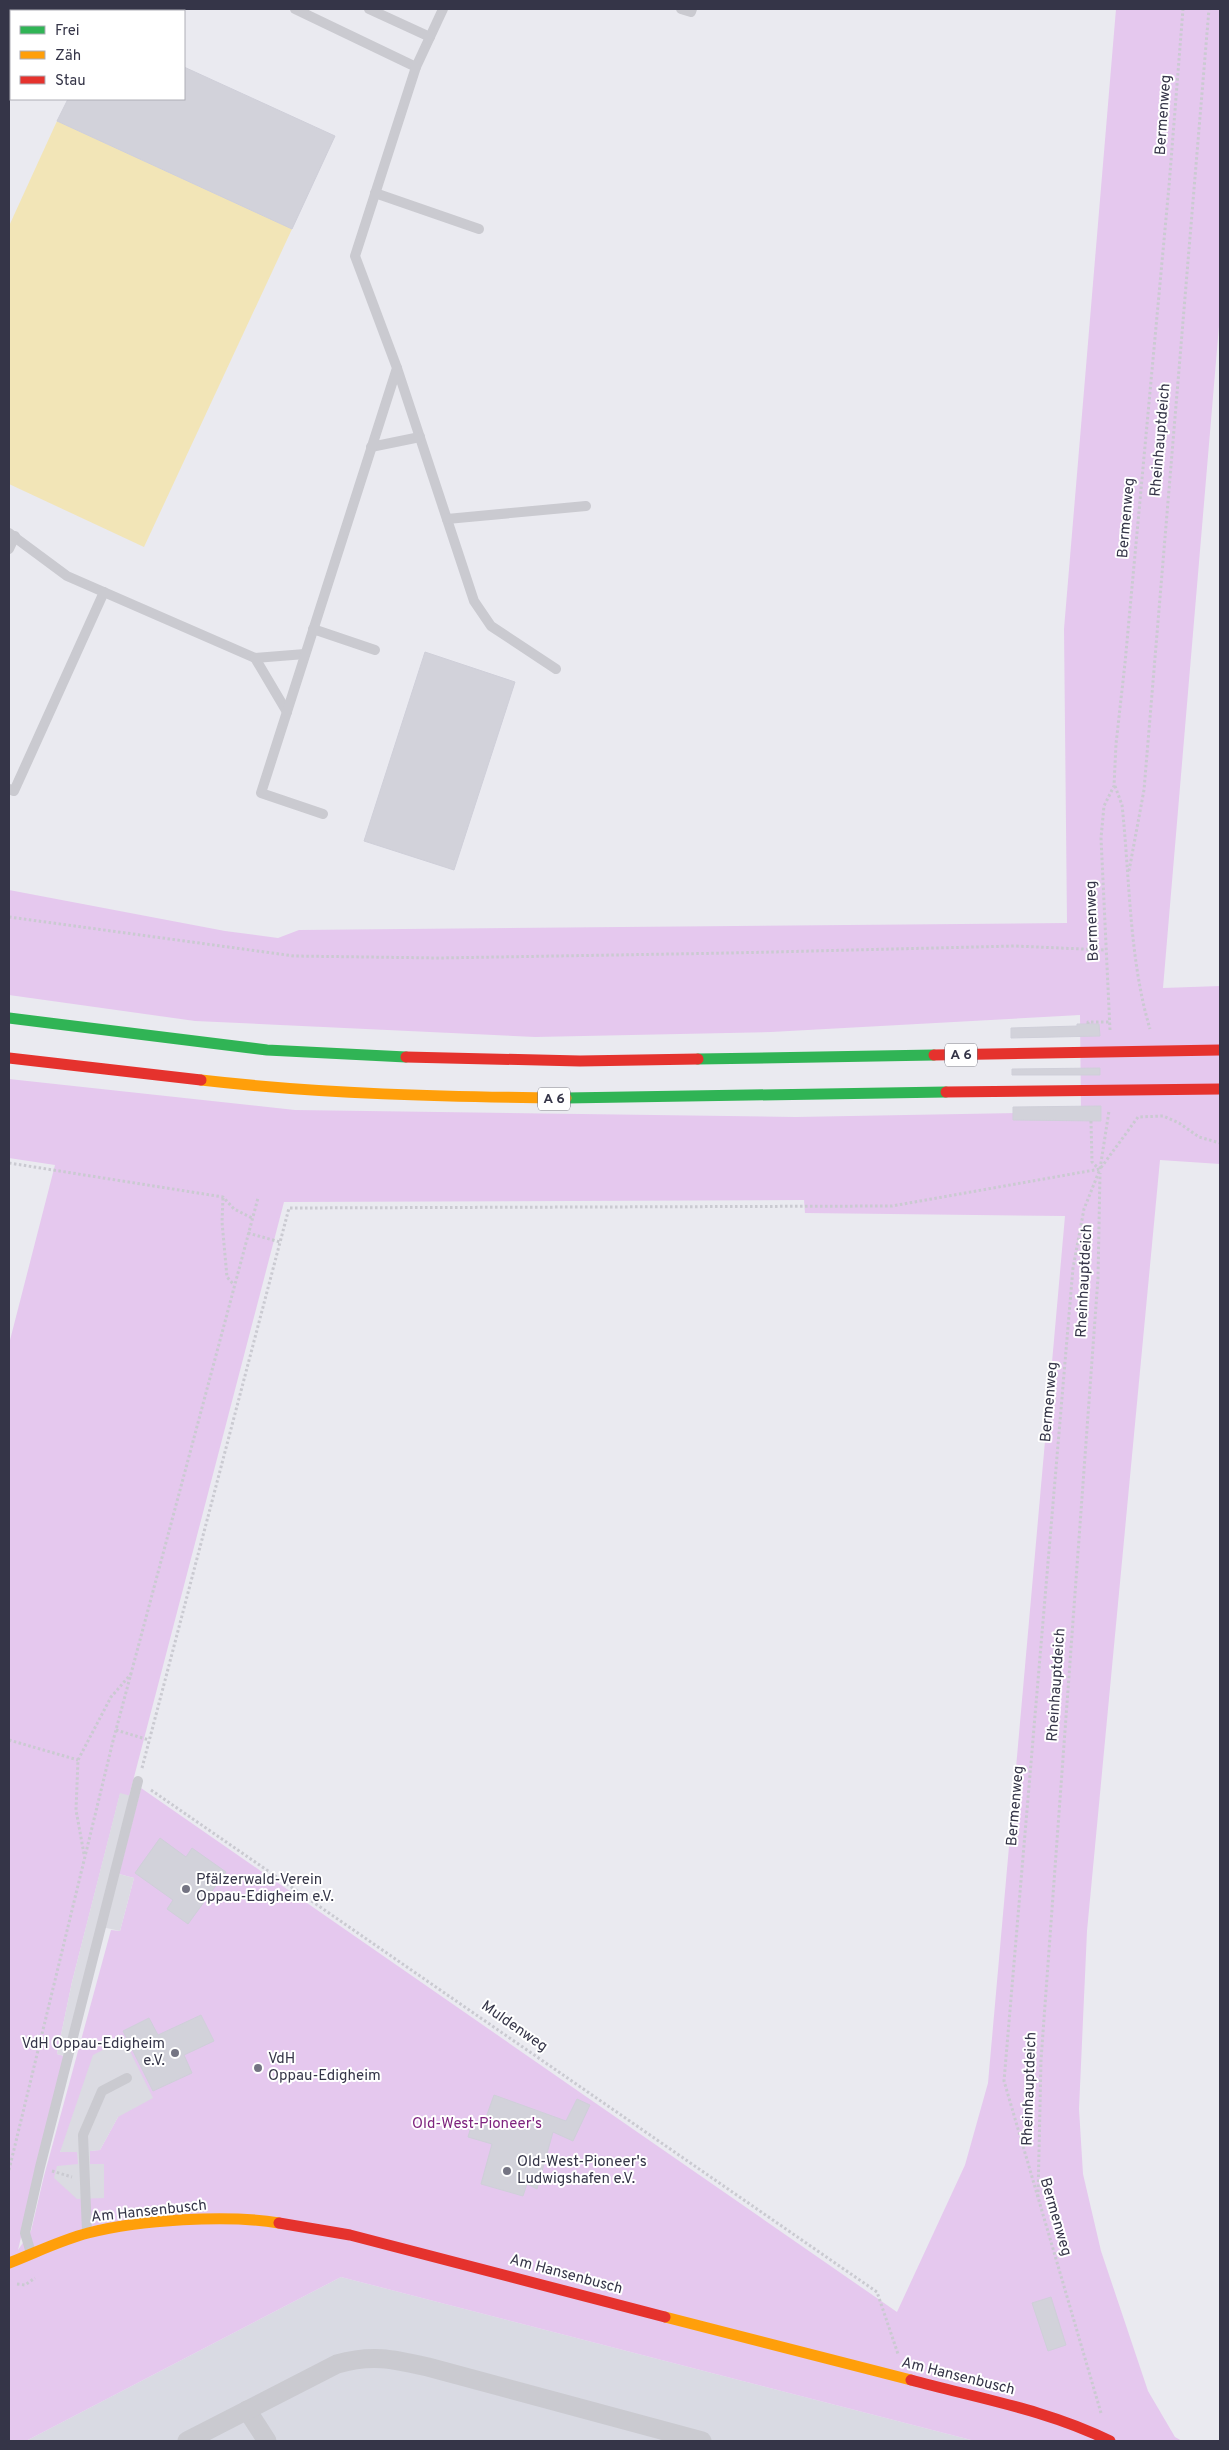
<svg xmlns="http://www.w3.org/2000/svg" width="1229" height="2450" viewBox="0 0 1229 2450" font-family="Overpass,sans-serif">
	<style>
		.industrial { fill: #d9dae3 }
		.green { fill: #e5c8ee; fill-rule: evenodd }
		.parking { fill: #dbdbe2 }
		.water { fill: #f2e5b7 }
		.building { fill: #d2d2da; stroke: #cfcfd9 }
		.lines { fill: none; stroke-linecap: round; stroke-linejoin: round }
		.path { stroke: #cacad1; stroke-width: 3; stroke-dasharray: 2.5 2.5; stroke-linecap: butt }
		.lane { stroke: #cacad0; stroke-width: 10 }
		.street { stroke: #cacad0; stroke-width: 19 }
		.fast { stroke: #30b455; stroke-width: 11 }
		.slow { stroke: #ff9f0a; stroke-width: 11 }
		.jam { stroke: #e5322d; stroke-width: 11 }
		.poi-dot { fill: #747483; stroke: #fff; stroke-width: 2 }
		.labels { text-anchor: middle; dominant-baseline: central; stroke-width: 4; stroke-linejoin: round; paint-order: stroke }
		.shield { fill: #fff; stroke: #72727f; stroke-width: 1 }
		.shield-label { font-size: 14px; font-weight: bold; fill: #353548 }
		.street-label { font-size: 15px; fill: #353548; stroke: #fff }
		.poi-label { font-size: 15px; fill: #353548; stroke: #fff; text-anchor: start }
		.park-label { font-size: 15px; fill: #7e237e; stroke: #fff }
	</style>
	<rect width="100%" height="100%" fill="#eaeaf0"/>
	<polygon class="industrial" points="341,2277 975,2441 26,2441"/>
	<path class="green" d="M1116,9H1220V314L1163,988L1220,986V1164L1160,1160L1087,1931L1079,2109L1083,2174L1101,2251L1148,2391L1175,2437L1182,2441H975L341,2277L26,2441H9V1344L55,1165L9,1158V1079L295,1110L795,1117L1081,1112L1080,1015L771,1032L535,1037L195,1021L9,995V890L225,931L278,938L299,930L1067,923L1064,629ZM804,1200L805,1213L1065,1216L988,2083L965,2165L897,2312L141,1788L119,1874L134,1878L120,1931L111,1930L44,2176L31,2231L18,2250L64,2056L57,2054L72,1982L120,1794L129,1796L133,1781L284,1202ZM124,2039L118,2117L100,2150L89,2151L90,2164H104H78V2152H60Z"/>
	<g class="parking">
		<polygon points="120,1793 135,1797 119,1874 134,1878 120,1931 102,1927 68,2057 57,2054 72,1982"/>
		<polygon points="124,2039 153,2098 118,2117 100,2150 90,2151 90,2164 104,2164 104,2198 77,2199 54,2178 57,2166 78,2164 77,2152 60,2152 93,2055"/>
	</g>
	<polygon class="water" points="57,121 292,229 144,547 9,484 9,226"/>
	<g class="building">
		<polygon points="184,67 335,136 292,229 57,121 68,99 184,99"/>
		<polygon points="425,652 515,682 454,870 364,841"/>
		<polygon points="1077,1024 1099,1024 1100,1036 1011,1038 1011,1028 1077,1026"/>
		<polygon points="1100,1068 1100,1075 1012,1075 1012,1069"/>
		<polygon points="1101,1106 1101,1121 1013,1120 1013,1107"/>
		<polygon points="160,1838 186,1857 192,1848 226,1872 188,1924 167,1909 173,1900 135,1873"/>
		<polygon points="201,2015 214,2041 184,2055 192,2073 153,2091 123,2031 149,2018 158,2035"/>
		<polygon points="494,2095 566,2121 577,2099 590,2105 573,2141 553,2132 537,2189 527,2184 523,2196 481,2184 492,2144 468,2137 473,2120 484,2123"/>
		<polygon points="1051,2297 1066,2345 1048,2351 1032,2303"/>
	</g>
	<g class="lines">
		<g class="path">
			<path d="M1115,786L1122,805C1130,879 1129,959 1150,1029"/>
			<polyline points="1129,871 1144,790 1209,9"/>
			<polyline points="9,917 294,956 439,958 731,953 1015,946 1105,950"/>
			<polyline points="1088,1024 1088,1022 1109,1022"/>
			<polyline points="1110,1030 1101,838 1104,806 1114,786 1116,744 1125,663 1169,186 1183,9"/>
			<polyline points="1091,1121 1092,1162 1099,1169"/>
			<polyline points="9,1163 223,1197 234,1209 252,1218"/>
			<polyline points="223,1198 222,1222 227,1277 234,1285"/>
			<polyline points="248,1233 280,1242"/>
			<polyline points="116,1730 149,1740"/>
			<polyline points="9,1740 78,1760"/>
			<polyline points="142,1768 289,1208 892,1206 1100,1169 1138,1117 1163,1116 1179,1123 1199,1137 1220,1143"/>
			<polyline points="151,1790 877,2292 898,2354"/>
			<polyline points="84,1854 76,1810 78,1760 111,1697 131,1674"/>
			<polyline points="9,2170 113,1741 258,1198"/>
			<polyline points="52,2171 72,2177"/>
			<polyline points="1038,2197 1041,2060 1098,1278 1100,1173"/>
			<polyline points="17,2284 25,2285 35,2278"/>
			<polyline points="1101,2413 1004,2081 1073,1268 1084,1209 1100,1169 1109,1111"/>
		</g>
		<g class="lane">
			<polyline points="21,9 22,11"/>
			<polyline points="295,9 416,67"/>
			<polyline points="369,9 430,37"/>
			<polyline points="681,9 691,12 692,9"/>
			<polyline points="91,11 92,9"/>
			<polyline points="9,73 11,68"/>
			<polyline points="375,193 479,229"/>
			<polyline points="397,368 474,601 491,626 556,669"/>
			<polyline points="371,447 420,437"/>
			<polyline points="447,519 586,506"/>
			<polyline points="9,533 67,576 255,658 305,654"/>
			<polyline points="9,549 15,536"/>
			<polyline points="313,629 375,650"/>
			<polyline points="255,658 287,712"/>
			<polyline points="9,789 14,791 104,592"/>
			<polyline points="323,814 261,793 397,368 355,256 416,67 443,9"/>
			<polyline points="87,2232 83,2135 102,2091 127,2078"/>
			<polyline points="31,2253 25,2233 40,2167 138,1781"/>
		</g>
		<g class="street">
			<polyline points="247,2410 267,2441"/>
			<path d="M187,2441L337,2364C372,2354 393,2359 428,2367L702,2441"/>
		</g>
		<g class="fast">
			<polyline points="9,1018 267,1050 406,1057"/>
			<polyline points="698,1059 934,1055"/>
			<polyline points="566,1098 946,1092"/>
		</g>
		<g class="slow">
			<path d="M201,1080C322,1094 444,1097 566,1098"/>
			<path d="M9,2263C35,2253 61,2240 88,2233C139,2220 226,2214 279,2223"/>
			<polyline points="665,2317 911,2380"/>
		</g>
		<g class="jam">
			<polyline points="934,1055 1220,1050"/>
			<polyline points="406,1057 580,1061 698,1059"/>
			<polyline points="9,1058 201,1080"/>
			<polyline points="946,1092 1220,1089"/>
			<polyline points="279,2223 350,2235 665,2317"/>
			<path d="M911,2380C977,2398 1048,2410 1110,2441"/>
		</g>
	</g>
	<g class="poi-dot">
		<circle cx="186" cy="1889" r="5"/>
		<circle cx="175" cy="2053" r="5"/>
		<circle cx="258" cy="2068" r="5"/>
		<circle cx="507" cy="2171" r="5"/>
	</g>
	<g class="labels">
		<g class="shield">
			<rect x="945" y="1043.5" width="32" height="23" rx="4"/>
			<rect x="538" y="1087.5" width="32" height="23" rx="4"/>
		</g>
		<g class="shield-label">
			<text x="961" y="1055">A 6</text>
			<text x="554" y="1099">A 6</text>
		</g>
		<g class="street-label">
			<text transform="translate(1164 115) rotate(-86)">Bermenweg</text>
			<text transform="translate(1161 440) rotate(-85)">Rheinhauptdeich</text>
			<text transform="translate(1127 518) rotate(-85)">Bermenweg</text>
			<text transform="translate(1093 921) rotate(-92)">Bermenweg</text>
			<text transform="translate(1085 1281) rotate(-87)">Rheinhauptdeich</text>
			<text transform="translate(1050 1402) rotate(-85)">Bermenweg</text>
			<text transform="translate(1057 1685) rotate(-86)">Rheinhauptdeich</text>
			<text transform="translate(1016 1806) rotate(-85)">Bermenweg</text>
			<text transform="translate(514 2027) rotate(35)">Muldenweg</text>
			<text transform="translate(1030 2089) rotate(-88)">Rheinhauptdeich</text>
			<text transform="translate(149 2212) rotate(-6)">Am Hansenbusch</text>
			<text transform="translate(1055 2217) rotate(74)">Bermenweg</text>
			<text transform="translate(566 2275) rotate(15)">Am Hansenbusch</text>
			<text transform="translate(958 2377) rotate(14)">Am Hansenbusch</text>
		</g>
		<g class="poi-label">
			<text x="196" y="1880">Pfälzerwald-Verein<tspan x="196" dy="17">Oppau-Edigheim e.V.</tspan></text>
			<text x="165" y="2044" text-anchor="end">VdH Oppau-Edigheim<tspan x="165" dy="17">e.V.</tspan></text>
			<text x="268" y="2059">VdH<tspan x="268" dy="17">Oppau-Edigheim</tspan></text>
			<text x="517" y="2162">Old-West-Pioneer's<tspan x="517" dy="17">Ludwigshafen e.V.</tspan></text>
		</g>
		<g class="park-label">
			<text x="477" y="2124">Old-West-Pioneer's</text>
		</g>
	</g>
	<rect width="1229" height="2450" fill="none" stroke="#353548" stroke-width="20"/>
	<rect x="10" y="10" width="175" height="90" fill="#ffffff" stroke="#aeaeb6"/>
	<rect x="20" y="26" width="25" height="8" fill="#30b455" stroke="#aeaeb6"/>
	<text x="55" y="35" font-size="15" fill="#353548">Frei</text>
	<rect x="20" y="51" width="25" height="8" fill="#ff9f0a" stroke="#aeaeb6"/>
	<text x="55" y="60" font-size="15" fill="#353548">Zäh</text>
	<rect x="20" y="76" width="25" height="8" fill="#e5322d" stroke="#aeaeb6"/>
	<text x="55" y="85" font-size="15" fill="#353548">Stau</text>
</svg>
